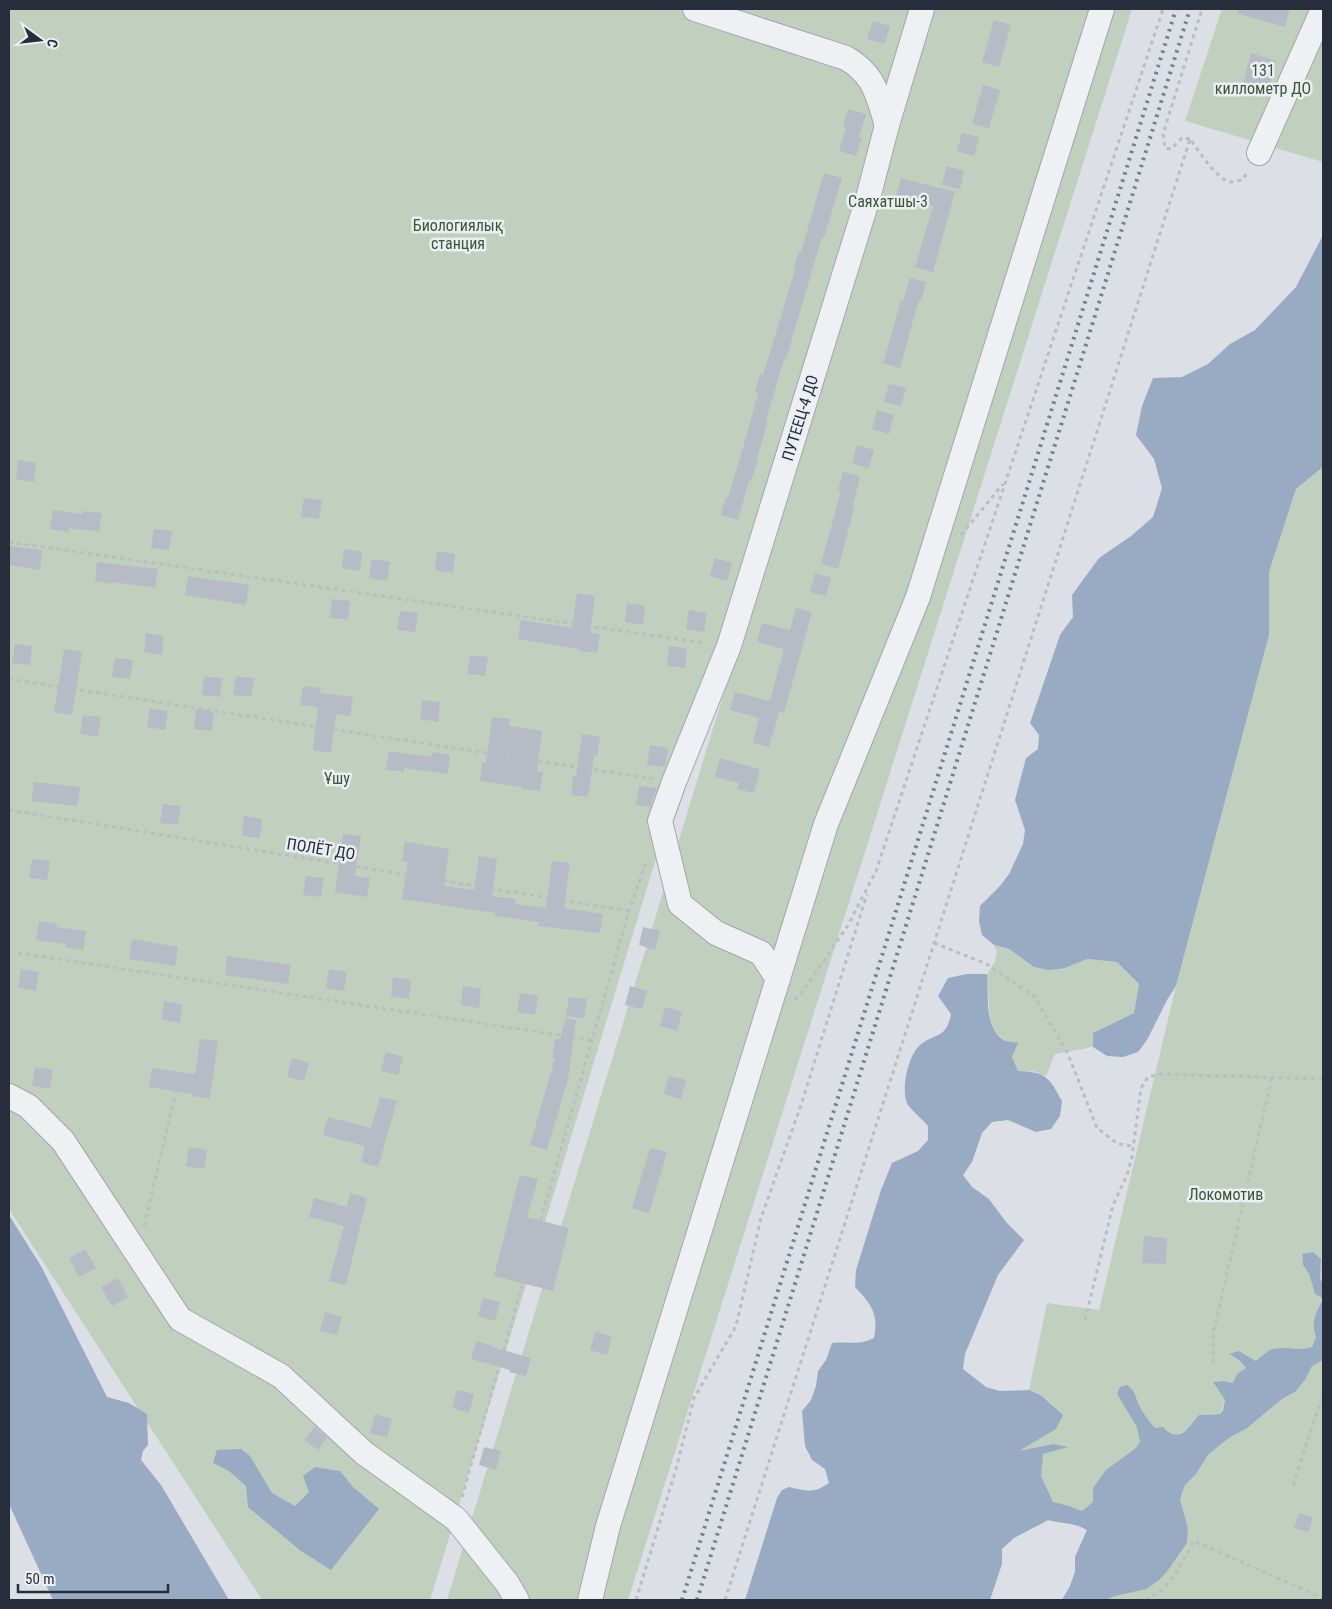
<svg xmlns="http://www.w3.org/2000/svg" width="1332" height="1609" viewBox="0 0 1332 1609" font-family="'Roboto Condensed',sans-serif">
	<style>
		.green { fill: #c1cfbe }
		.water { fill: #99abc3 }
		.building { fill: #b7bbc5 }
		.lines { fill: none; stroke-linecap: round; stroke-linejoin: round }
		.minor-casing { stroke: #a2a6ae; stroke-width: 26 }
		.path { stroke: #bbbdc4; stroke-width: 3; stroke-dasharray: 4 4; stroke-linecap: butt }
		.minor { stroke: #eff0f4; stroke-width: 24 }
		.rail { stroke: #777e8e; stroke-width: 4; stroke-dasharray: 2.5 5; stroke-linecap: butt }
		.labels { text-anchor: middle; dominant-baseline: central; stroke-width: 5; stroke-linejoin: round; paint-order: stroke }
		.park-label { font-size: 16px; fill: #3a5536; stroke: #ebeef3 }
		.street-label { font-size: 16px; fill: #272d3a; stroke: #ebeef3 }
	</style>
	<rect width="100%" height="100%" fill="#dcdfe5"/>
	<g class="green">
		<polygon points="9,9 1132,9 628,1600 447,1600 780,509 763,507 430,1600 262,1600 9,1209"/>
		<polygon points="1222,9 1323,9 1323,162 1185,121"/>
		<path d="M1323,467V1282L1320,1280L1321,1259L1313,1252L1302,1255L1303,1265L1309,1274L1315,1294L1323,1300C1315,1312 1311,1324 1316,1337L1312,1347C1304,1350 1300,1348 1291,1348C1279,1348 1266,1353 1256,1361L1239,1351L1230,1355L1239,1360L1246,1368L1233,1383L1224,1381L1214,1382L1225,1400L1220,1414C1191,1412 1199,1424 1179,1434L1169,1569L1187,1543L1188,1528L1180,1499L1185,1485L1196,1474L1208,1455L1220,1445L1232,1436L1246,1429L1282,1399L1295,1392L1305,1380L1312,1366L1323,1360V1600H1062L1070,1586L1075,1572V1557L1087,1530L1074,1523H1059L1048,1520L1039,1525L769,1600L1053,1405L1042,1396L1029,1390L1047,1303L1099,1310L1176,986L1269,635V572L1296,489Z"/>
		<polygon points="994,945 1009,949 1034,967 1065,968 1086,959 1117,962 1139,984 1134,1013 1093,1033 1093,1047 1055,1054 1046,1076 1033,1071 1018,1071 1004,1040 993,1030 990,1018 987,974 995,962 997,952"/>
	</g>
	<g class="water">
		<polygon points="1323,235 1323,467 1296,489 1269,572 1269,635 1176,986 1167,1000 1147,1040 1138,1052 1123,1057 1107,1056 1093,1047 1093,1033 1134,1013 1139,984 1117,962 1087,959 1065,968 1049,970 1034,967 1009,949 994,945 982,935 979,921 980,906 1000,886 1009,874 1023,844 1025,830 1015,800 1026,758 1038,749 1039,735 1030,723 1060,635 1073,617 1072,595 1099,558 1131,536 1153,517 1162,488 1154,459 1136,435 1142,406 1153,378 1182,377 1208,364 1230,344 1255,330 1296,287"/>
		<path d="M967,974H987C989,995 984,1026 1002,1039C1006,1042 1013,1042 1018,1043L1012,1057L1018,1071C1046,1072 1049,1077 1062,1101L1060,1116L1051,1129L1036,1132L1008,1120L992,1122L982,1133L972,1162L963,1175L972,1187L989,1199L1006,1222L1024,1240L998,1275L965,1354L963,1369L986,1387L1000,1391L1029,1390L1042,1396L1063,1415L1056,1429L1019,1451L1053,1444L1068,1447L1043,1454L1041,1476L1053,1502L1069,1506L1082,1511L1093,1502V1488L1106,1470L1136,1448L1140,1442L1137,1427L1117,1394L1120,1387L1127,1385C1135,1391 1135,1395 1138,1403C1140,1409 1150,1423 1155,1428L1163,1427C1179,1445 1188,1428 1199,1415L1220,1414L1223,1410L1225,1400L1213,1382L1224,1381L1233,1383L1237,1374L1246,1368L1239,1360L1229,1354L1239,1351L1256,1361C1261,1357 1267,1351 1273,1349C1286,1346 1299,1351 1312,1347L1316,1337C1311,1324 1315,1312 1323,1300V1360L1312,1366L1305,1380L1295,1392L1282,1399L1246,1429L1232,1436L1220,1445L1208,1455L1196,1474L1185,1485L1180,1499L1188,1528L1187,1543L1169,1569L1159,1580L1146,1589L1115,1596L1105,1600H1062L1070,1586L1075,1572V1557L1087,1530C1072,1522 1064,1524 1048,1520L1014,1538L1002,1549V1564L990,1600H745L777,1498L782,1490L789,1487C807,1491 813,1494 829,1483L825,1469L812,1460L805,1446L802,1411L811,1400L816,1386L818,1371L826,1360L832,1343C850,1341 857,1346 874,1338C879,1314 871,1304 855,1287L856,1270L881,1190L892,1163L918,1151L928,1140V1126C924,1121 908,1107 907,1103C901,1089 908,1058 918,1047C933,1032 946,1041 951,1014L938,996L948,978Z"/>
		<polygon points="9,1215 41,1266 107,1397 129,1403 147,1414 148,1445 143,1451 141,1460 161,1485 229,1600 53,1600 9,1504"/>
		<polygon points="1313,1252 1321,1259 1320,1280 1323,1282 1323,1299 1315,1294 1309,1274 1303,1265 1302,1254"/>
		<polygon points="241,1449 250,1456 272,1493 295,1506 309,1492 303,1476 315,1467 340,1471 353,1487 379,1509 331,1570 301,1551 248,1507 246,1486 229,1471 213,1463 217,1450"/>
	</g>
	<g class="building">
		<polygon points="1239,9 1290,9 1285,27 1238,14"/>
		<polygon points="994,20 1011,25 999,67 982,62"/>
		<polygon points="873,21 890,26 885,44 867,39"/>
		<polygon points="1251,53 1276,61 1267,95 1242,88"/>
		<polygon points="983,85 1000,90 989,128 972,124"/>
		<polygon points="848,109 866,114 859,138 862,138 856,156 839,151 846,128 843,127"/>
		<polygon points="962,133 979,137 974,156 957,151"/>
		<polygon points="947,166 964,171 960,189 942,185"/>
		<polygon points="824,173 842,178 824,238 822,237 786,359 784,359 766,420 768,420 756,463 757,463 751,481 749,481 738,520 721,515 726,497 728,498 747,434 758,393 755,392 760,374 763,375 795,270 793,270 799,252 801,252"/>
		<polygon points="901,178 955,192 933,272 915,267 933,206 896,196"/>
		<polygon points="910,278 926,282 921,301 919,300 912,324 900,368 883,363 901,301 903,302"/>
		<polygon points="889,384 906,388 901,406 884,402"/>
		<polygon points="877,410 894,415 889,434 872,429"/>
		<polygon points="857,445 874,450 869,468 852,464"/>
		<polygon points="18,460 36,463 34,482 16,479"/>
		<polygon points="843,472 860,476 853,505 855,505 838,569 821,564 841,491 838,490"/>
		<polygon points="304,498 322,500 319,519 301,517"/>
		<polygon points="53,510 83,514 84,511 102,513 99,532 69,528 68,532 50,529"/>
		<polygon points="154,529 172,531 169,550 151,548"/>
		<polygon points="9,546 42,550 40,570 9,565"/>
		<polygon points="344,549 362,552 360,571 342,568"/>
		<polygon points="437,551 455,554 453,573 435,570"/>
		<polygon points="715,558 732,563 727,581 710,576"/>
		<polygon points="372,559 390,562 387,581 369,578"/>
		<polygon points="97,562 158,569 155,588 113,582 113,584 95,581"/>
		<polygon points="815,573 831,578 826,596 810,592"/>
		<polygon points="188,576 249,585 246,605 185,595"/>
		<polygon points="577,593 595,596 590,633 600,634 597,653 579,651 579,649 518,639 521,620 572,628"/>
		<polygon points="332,599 350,601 348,620 330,618"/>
		<polygon points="627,603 645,606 643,625 625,622"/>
		<polygon points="796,608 812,612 784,713 779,712 769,747 753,743 759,718 730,710 735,692 770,701 784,649 757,642 762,623 790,630"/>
		<polygon points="689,610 707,613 704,632 686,629"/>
		<polygon points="400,611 418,613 415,632 397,630"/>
		<polygon points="146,633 164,636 162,655 144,652"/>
		<polygon points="15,644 32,646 30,665 12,663"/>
		<polygon points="669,646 687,649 685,668 667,666"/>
		<polygon points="64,649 82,652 72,715 54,712"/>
		<polygon points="470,655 488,657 485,676 467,674"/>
		<polygon points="115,658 133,660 130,679 112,677"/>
		<polygon points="204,676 222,678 220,697 202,695"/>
		<polygon points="236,676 254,678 251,697 233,695"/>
		<polygon points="303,686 321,688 320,693 353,697 350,716 336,714 331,753 313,750 318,706 318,707 300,705"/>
		<polygon points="422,700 440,702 438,722 420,719"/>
		<polygon points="150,708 168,711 165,730 147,727"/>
		<polygon points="196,709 214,712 212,731 194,729"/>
		<polygon points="83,715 101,717 98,737 80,734"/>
		<polygon points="492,717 510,719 509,726 542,731 537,771 543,772 540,791 522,789 522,787 480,781 482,762 486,763"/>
		<polygon points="582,734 600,737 597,756 594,755 588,797 571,795 573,776 576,776"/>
		<polygon points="650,745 668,748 665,767 647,765"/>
		<polygon points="389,751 432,757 432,752 450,755 448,774 404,768 404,772 386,770"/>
		<polygon points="720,758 760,769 754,793 737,789 739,783 715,777"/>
		<polygon points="34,782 80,787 77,806 31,801"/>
		<polygon points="639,786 657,788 650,807 636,805"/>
		<polygon points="163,804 181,806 178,825 160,823"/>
		<polygon points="244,816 262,819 260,838 242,836"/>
		<polygon points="343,834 361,836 355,876 370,878 367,897 335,892"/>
		<polygon points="405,842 449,849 444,886 474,890 479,856 497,859 492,896 516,899 515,904 546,908 552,861 570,863 564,908 603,914 600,933 538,926 539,922 495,916 495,913 402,899 408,862 402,861"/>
		<polygon points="32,859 50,861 47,880 29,878"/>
		<polygon points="306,876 324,878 321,897 303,895"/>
		<polygon points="39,921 57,924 56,927 86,931 83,950 65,947 66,944 36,940"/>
		<polygon points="643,927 660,931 655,950 639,945"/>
		<polygon points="132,939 178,947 175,966 129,959"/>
		<polygon points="227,956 291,965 288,984 225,975"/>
		<polygon points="21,969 39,972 36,991 18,988"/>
		<polygon points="329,969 347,972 344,991 326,988"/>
		<polygon points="393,977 411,980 409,999 391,996"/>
		<polygon points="463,986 481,989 479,1008 461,1005"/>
		<polygon points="630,986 647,991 642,1009 625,1005"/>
		<polygon points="520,993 538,996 535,1015 517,1012"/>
		<polygon points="569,997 587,999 584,1018 566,1016"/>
		<polygon points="164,1001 182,1004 180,1023 162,1020"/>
		<polygon points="665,1007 682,1012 677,1031 660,1026"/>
		<polygon points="566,1018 576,1020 568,1079 547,1150 530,1145 555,1058 552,1058 555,1039 560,1039"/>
		<polygon points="200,1039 218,1041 210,1099 192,1096 192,1094 149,1087 152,1068 195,1074"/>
		<polygon points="386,1052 403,1057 398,1075 381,1071"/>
		<polygon points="292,1058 309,1063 304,1081 287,1077"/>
		<polygon points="35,1067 53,1070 50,1089 32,1086"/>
		<polygon points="669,1076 686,1080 681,1099 664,1094"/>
		<polygon points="380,1097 397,1101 378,1167 361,1162 365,1146 323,1135 328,1117 371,1128"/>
		<polygon points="189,1147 207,1150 204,1169 186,1166"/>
		<polygon points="650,1148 667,1152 649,1213 632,1208"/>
		<polygon points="520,1175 538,1179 527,1217 569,1228 553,1291 494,1276"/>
		<polygon points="350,1193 367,1198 346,1285 329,1281 344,1226 309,1217 314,1198 347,1207"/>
		<polygon points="1144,1236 1167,1238 1166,1264 1142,1263"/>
		<polygon points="85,1249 96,1268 79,1277 69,1258"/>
		<polygon points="118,1278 128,1297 112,1306 101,1287"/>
		<polygon points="483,1298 500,1302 495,1321 478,1316"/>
		<polygon points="325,1312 342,1317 337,1335 320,1331"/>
		<polygon points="595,1332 612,1336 607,1355 590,1350"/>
		<polygon points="476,1341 493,1346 492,1347 531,1358 526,1376 509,1372 510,1370 471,1359"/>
		<polygon points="457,1390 474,1394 469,1413 452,1408"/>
		<polygon points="375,1414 392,1419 387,1437 370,1433"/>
		<polygon points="315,1426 327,1438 318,1450 304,1440"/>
		<polygon points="484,1447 501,1451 496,1470 479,1465"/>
		<polygon points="1299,1513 1313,1517 1309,1532 1294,1528"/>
	</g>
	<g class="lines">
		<defs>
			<g id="minor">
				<path d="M695,9L846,58C875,75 877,94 887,125"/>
				<polyline points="1259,153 1323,9"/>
				<polyline points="778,979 761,953 716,933 680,904 660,821 674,782 729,646 868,198 887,125 922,9"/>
				<polyline points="9,1096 28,1106 63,1141 180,1319 281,1376 364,1453 456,1519 507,1583 517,1600"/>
				<polyline points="590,1600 608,1526 826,824 918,597 1102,9"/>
			</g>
		</defs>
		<use href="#minor" class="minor-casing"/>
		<g class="path">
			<polyline points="1190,139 1182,138 1171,149 1165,148 1163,134 1202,9"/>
			<polyline points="961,535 1003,484"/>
			<polyline points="9,542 706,643"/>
			<polyline points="9,679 654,779"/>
			<polyline points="9,810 629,911"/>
			<polyline points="934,943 987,964 1035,997 1068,1054 1097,1128 1118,1144 1133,1146"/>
			<polyline points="18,953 592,1040"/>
			<polyline points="795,1000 801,994 848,925 876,871 1163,9"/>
			<polyline points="144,1226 181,1070"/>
			<polyline points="1085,1320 1113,1205 1127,1175 1132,1157 1141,1088 1148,1077 1161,1074 1323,1079"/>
			<polyline points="1213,1363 1213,1334 1272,1077"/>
			<polyline points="1293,1485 1320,1403 1323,1398"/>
			<polyline points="462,1497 592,1040 629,911 646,862"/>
			<polyline points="636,1600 676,1469 694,1398 736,1326 761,1218 801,1105 867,894"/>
			<path d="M725,1600L1190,139C1198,149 1217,181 1231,182C1235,182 1240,180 1243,179L1248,171"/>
			<polyline points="1146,1600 1163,1589 1175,1575 1194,1541 1323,1598"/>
		</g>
		<use href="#minor" class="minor"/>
		<g class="rail">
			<polyline points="682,1600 1176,9"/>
			<polyline points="697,1600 1190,9"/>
		</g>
	</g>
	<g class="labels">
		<g class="park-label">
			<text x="1263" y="70">131<tspan x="1263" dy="18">киллометр ДО</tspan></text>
			<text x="888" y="201">Саяхатшы-3</text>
			<text x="458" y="225">Биологиялық<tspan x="458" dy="18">станция</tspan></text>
			<text x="337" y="778">Ұшу</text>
			<text x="1226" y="1194">Локомотив</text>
		</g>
		<g class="street-label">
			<text transform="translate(800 418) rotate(-73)">ПУТЕЕЦ-4 ДО</text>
			<text transform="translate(321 849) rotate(9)">ПОЛЁТ ДО</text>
		</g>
	</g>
	<rect width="1332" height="1609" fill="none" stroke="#272d3a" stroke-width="20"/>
	<g transform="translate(40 40) rotate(105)" stroke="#ebeef3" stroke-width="4" paint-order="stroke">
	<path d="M0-4L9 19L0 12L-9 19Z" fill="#272d3a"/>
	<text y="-8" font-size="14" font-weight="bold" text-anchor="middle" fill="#272d3a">С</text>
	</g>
	<path d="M18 1584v8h150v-8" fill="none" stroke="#272d3a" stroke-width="2.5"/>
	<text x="25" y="1584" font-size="15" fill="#272d3a" stroke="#ebeef3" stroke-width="4" paint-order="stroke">50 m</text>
</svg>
